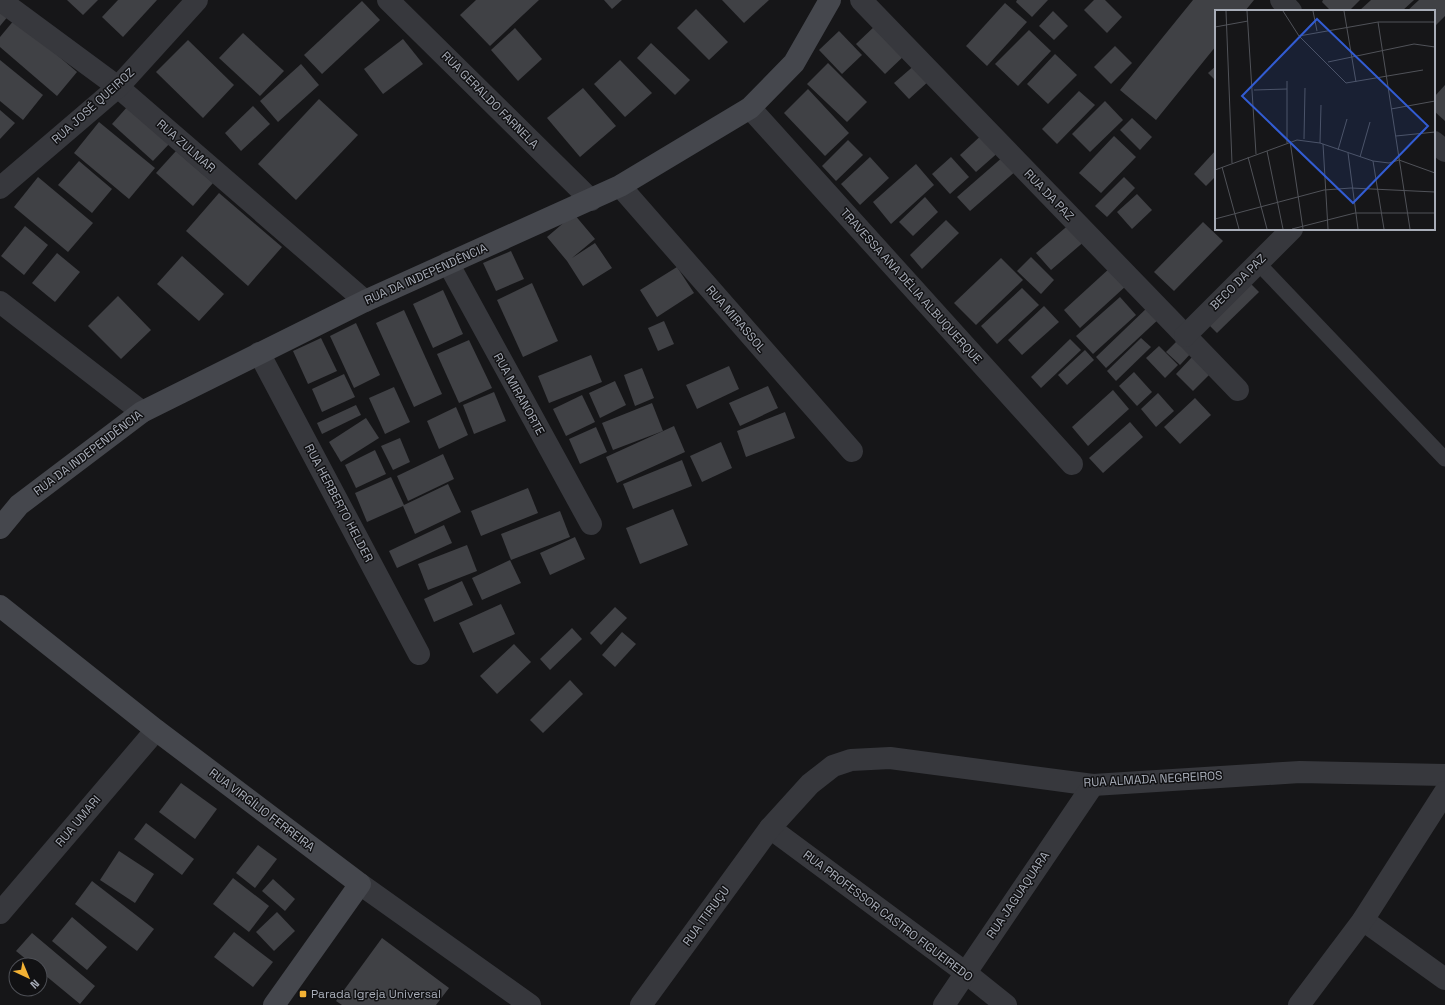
<svg xmlns="http://www.w3.org/2000/svg" width="1445" height="1005" viewBox="0 0 1445 1005" font-family="'Space Grotesk',sans-serif">
	<style>
		.building { fill: #404145 }
		.lines { fill: none; stroke-linecap: round; stroke-linejoin: round }
		.lane { stroke: #37383d; stroke-width: 15 }
		.street { stroke: #37383d; stroke-width: 22 }
		.secondary { stroke: #45474d; stroke-width: 22 }
		.poi-dot { fill: #f2b134; stroke: #111113; stroke-width: 1.5 }
		.labels { text-anchor: middle; dominant-baseline: central; stroke-width: 3; stroke-linejoin: round; paint-order: stroke }
		.street-label { font-size: 12px; fill: #a8adb8; stroke: #111113 }
		.poi-label { font-size: 12px; fill: #a8adb8; stroke: #111113; text-anchor: start }
		.inset-road { fill: none; stroke: #505258; stroke-width: 1 }
		.view { fill: #325cd3; fill-opacity: 0.15; stroke: #325cd3; stroke-width: 2 }
		.inset-edge { fill: none; stroke: #a8adb8; stroke-width: 2 }
	</style>
	<rect width="100%" height="100%" fill="#161618"/>
	<g class="building">
		<polygon points="67,0 98,0 83,15"/>
		<polygon points="118,0 157,0 123,37 102,17"/>
		<polygon points="476,0 539,0 490,46 460,15"/>
		<polygon points="604,0 622,0 612,9"/>
		<polygon points="722,0 769,0 744,23"/>
		<polygon points="1017,0 1048,0 1032,17 1016,2"/>
		<polygon points="1094,0 1105,0 1122,17 1107,33 1084,10"/>
		<polygon points="1193,0 1254,0 1245,11 1216,11 1216,46 1156,120 1120,90"/>
		<polygon points="1323,0 1360,0 1349,11 1331,11 1322,2"/>
		<polygon points="1371,0 1414,0 1402,11 1359,11"/>
		<polygon points="1419,0 1445,0 1445,16 1434,27 1434,11 1407,11"/>
		<polygon points="362,1 380,20 322,74 304,55"/>
		<polygon points="1005,3 1027,22 987,66 966,46"/>
		<polygon points="0,8 9,15 0,26"/>
		<polygon points="696,9 728,42 709,60 677,28"/>
		<polygon points="1053,11 1068,26 1054,40 1039,26"/>
		<polygon points="15,19 77,72 57,96 0,47 0,37"/>
		<polygon points="877,24 906,54 885,74 856,44"/>
		<polygon points="515,28 542,59 518,81 491,50"/>
		<polygon points="1029,30 1051,51 1018,86 995,64"/>
		<polygon points="839,31 862,55 842,74 819,50"/>
		<polygon points="243,33 284,71 260,96 219,58"/>
		<polygon points="403,39 423,64 383,94 364,69"/>
		<polygon points="188,40 234,85 203,118 156,72"/>
		<polygon points="651,43 690,80 675,95 637,58"/>
		<polygon points="1115,46 1132,63 1111,84 1094,67"/>
		<polygon points="1055,54 1077,75 1048,104 1027,84"/>
		<polygon points="0,60 43,95 23,120 0,101"/>
		<polygon points="620,60 652,93 625,117 594,84"/>
		<polygon points="828,63 867,102 847,122 807,84"/>
		<polygon points="301,64 319,85 278,122 260,101"/>
		<polygon points="916,64 930,80 909,99 894,83"/>
		<polygon points="1216,66 1216,81 1208,73"/>
		<polygon points="1445,85 1445,121 1434,111 1434,97"/>
		<polygon points="583,88 616,126 580,157 547,118"/>
		<polygon points="808,89 849,133 825,156 784,113"/>
		<polygon points="1079,91 1095,105 1057,144 1042,129"/>
		<polygon points="319,99 358,135 296,200 258,164"/>
		<polygon points="1105,101 1123,120 1090,152 1072,134"/>
		<polygon points="128,106 170,143 153,161 112,124"/>
		<polygon points="253,106 270,124 241,151 225,133"/>
		<polygon points="0,110 15,123 0,139"/>
		<polygon points="1132,118 1152,137 1140,150 1120,130"/>
		<polygon points="99,122 155,168 129,199 74,153"/>
		<polygon points="985,132 1001,150 976,172 960,155"/>
		<polygon points="1114,136 1136,157 1101,193 1079,173"/>
		<polygon points="848,140 863,155 836,181 822,166"/>
		<polygon points="1216,150 1216,176 1206,186 1194,174"/>
		<polygon points="176,151 213,183 193,206 156,173"/>
		<polygon points="1004,156 1017,170 970,211 957,197"/>
		<polygon points="870,157 889,178 860,205 841,184"/>
		<polygon points="951,157 969,177 950,194 932,174"/>
		<polygon points="79,161 112,189 92,213 58,185"/>
		<polygon points="916,164 934,185 891,224 873,202"/>
		<polygon points="38,177 93,223 68,252 14,207"/>
		<polygon points="1124,177 1135,188 1107,217 1095,206"/>
		<polygon points="219,193 282,247 248,286 186,231"/>
		<polygon points="1137,194 1152,210 1132,229 1117,212"/>
		<polygon points="925,197 938,212 913,236 899,222"/>
		<polygon points="574,214 595,239 572,258 595,243 612,268 583,286 567,261 547,237"/>
		<polygon points="946,220 959,233 922,269 910,255"/>
		<polygon points="1072,222 1086,240 1051,270 1036,253"/>
		<polygon points="1203,222 1223,241 1174,291 1154,272"/>
		<polygon points="25,226 48,245 24,275 1,256"/>
		<polygon points="511,251 524,279 496,291 483,263"/>
		<polygon points="57,253 80,272 55,302 32,283"/>
		<polygon points="182,256 224,294 199,321 157,284"/>
		<polygon points="1031,257 1054,280 1041,294 1017,271"/>
		<polygon points="1001,258 1023,280 976,325 954,303"/>
		<polygon points="677,267 694,293 657,317 640,290"/>
		<polygon points="1111,267 1127,285 1080,328 1064,310"/>
		<polygon points="1246,279 1259,292 1217,333 1204,320"/>
		<polygon points="532,283 558,341 523,357 497,300"/>
		<polygon points="1022,288 1039,305 997,344 981,326"/>
		<polygon points="443,290 463,334 433,348 413,304"/>
		<polygon points="118,296 151,330 121,359 88,326"/>
		<polygon points="1120,297 1136,315 1093,354 1076,336"/>
		<polygon points="1150,305 1161,317 1106,368 1096,357"/>
		<polygon points="1044,306 1059,322 1022,355 1008,340"/>
		<polygon points="404,310 442,394 414,407 376,323"/>
		<polygon points="664,321 674,344 658,351 648,328"/>
		<polygon points="356,323 380,375 354,388 330,336"/>
		<polygon points="321,338 337,371 308,384 293,351"/>
		<polygon points="1141,338 1151,347 1116,381 1107,371"/>
		<polygon points="1180,338 1194,350 1180,365 1166,352"/>
		<polygon points="1070,339 1081,350 1041,388 1031,377"/>
		<polygon points="469,340 492,388 459,403 437,354"/>
		<polygon points="1159,346 1178,365 1165,378 1146,358"/>
		<polygon points="1085,350 1094,360 1067,385 1058,375"/>
		<polygon points="591,355 602,382 549,403 538,376"/>
		<polygon points="1194,355 1212,372 1193,391 1176,374"/>
		<polygon points="729,366 739,389 697,409 686,385"/>
		<polygon points="642,368 654,398 635,406 624,375"/>
		<polygon points="1134,372 1152,392 1137,406 1119,386"/>
		<polygon points="344,374 355,397 322,412 312,389"/>
		<polygon points="615,381 626,405 600,418 589,393"/>
		<polygon points="768,386 778,408 740,426 729,403"/>
		<polygon points="394,387 410,422 385,434 369,398"/>
		<polygon points="1113,390 1129,409 1088,446 1072,427"/>
		<polygon points="494,392 506,421 474,434 463,405"/>
		<polygon points="1158,393 1174,411 1156,427 1141,409"/>
		<polygon points="582,395 595,422 566,436 553,409"/>
		<polygon points="1195,398 1211,415 1180,444 1164,427"/>
		<polygon points="652,403 663,431 613,450 602,423"/>
		<polygon points="356,405 361,415 322,434 317,423"/>
		<polygon points="456,407 468,435 439,449 427,421"/>
		<polygon points="785,412 795,438 746,457 737,431"/>
		<polygon points="366,418 379,438 341,462 329,442"/>
		<polygon points="1130,422 1143,437 1103,473 1089,458"/>
		<polygon points="674,426 685,452 617,483 606,457"/>
		<polygon points="596,427 607,452 580,464 569,439"/>
		<polygon points="400,438 410,462 393,470 381,446"/>
		<polygon points="721,442 732,468 702,482 690,456"/>
		<polygon points="375,450 386,474 356,488 345,465"/>
		<polygon points="443,454 454,479 408,501 397,476"/>
		<polygon points="682,460 692,486 633,509 623,484"/>
		<polygon points="391,477 404,505 448,484 461,512 415,534 403,506 367,522 355,493"/>
		<polygon points="528,488 538,513 481,536 471,511"/>
		<polygon points="673,509 688,545 640,564 626,528"/>
		<polygon points="560,511 570,537 511,560 501,534"/>
		<polygon points="444,525 452,543 397,568 389,551"/>
		<polygon points="575,537 585,559 550,575 540,553"/>
		<polygon points="467,545 477,571 428,590 418,564"/>
		<polygon points="510,560 521,583 482,600 472,578"/>
		<polygon points="462,581 473,605 434,622 424,599"/>
		<polygon points="501,604 515,634 473,653 459,623"/>
		<polygon points="615,607 627,618 601,645 590,633"/>
		<polygon points="572,628 582,639 550,670 540,659"/>
		<polygon points="622,632 636,644 615,667 602,655"/>
		<polygon points="514,644 531,662 497,694 480,676"/>
		<polygon points="570,680 583,694 543,733 530,720"/>
		<polygon points="181,783 217,809 195,839 159,812"/>
		<polygon points="146,823 194,859 182,875 134,839"/>
		<polygon points="258,845 277,859 255,888 236,873"/>
		<polygon points="119,851 154,874 135,903 100,880"/>
		<polygon points="233,878 269,906 249,932 213,904"/>
		<polygon points="273,879 295,899 285,911 262,891"/>
		<polygon points="92,881 154,929 137,951 75,904"/>
		<polygon points="277,912 295,931 274,951 256,932"/>
		<polygon points="72,917 107,947 87,970 52,941"/>
		<polygon points="234,932 273,962 253,987 214,957"/>
		<polygon points="32,933 95,986 80,1004 40,971 40,965 33,965 16,951"/>
		<polygon points="382,938 449,988 436,1005 342,1005 336,1001"/>
	</g>
	<g class="lines">
		<polyline class="lane" points="1258,263 1445,459"/>
		<g class="street">
			<polyline points="0,0 118,87 365,301"/>
			<polyline points="388,0 591,200"/>
			<polyline points="861,0 1238,390"/>
			<polyline points="1281,0 1291,11"/>
			<polyline points="750,108 1072,464"/>
			<polyline points="1434,142 1445,151"/>
			<polyline points="620,186 852,451"/>
			<polyline points="0,188 118,87 197,0"/>
			<polyline points="448,263 591,524"/>
			<polyline points="0,302 142,412"/>
			<polyline points="1185,336 1292,229"/>
			<polyline points="259,353 419,654"/>
			<polyline points="770,828 966,973 1006,1005"/>
			<polyline points="360,884 530,1005"/>
			<polyline points="0,913 156,730"/>
			<polyline points="1363,920 1445,979"/>
			<polyline points="641,1005 770,828 810,784 833,766 851,760 890,758 1093,785 1300,772 1445,775"/>
			<polyline points="944,1005 1093,785"/>
			<polyline points="1299,1005 1363,920 1445,792"/>
		</g>
		<g class="secondary">
			<polyline points="0,528 19,505 142,412 365,301 620,186 750,108 794,63 830,0"/>
			<polyline points="0,606 156,730 360,884 274,1005"/>
		</g>
	</g>
	<rect class="poi-dot" x="299" y="990" width="8" height="8" rx="2"/>
	<g class="labels">
		<g class="street-label">
			<text transform="translate(490 100) rotate(45)">RUA GERALDO FARNELA</text>
			<text transform="translate(93 106) rotate(-42)">RUA JOSÉ QUEIROZ</text>
			<text transform="translate(186 146) rotate(41)">RUA ZULMAR</text>
			<text transform="translate(1049 195) rotate(46)">RUA DA PAZ</text>
			<text transform="translate(426 274) rotate(-24)">RUA DA INDEPENDÊNCIA</text>
			<text transform="translate(1238 282) rotate(-45)">BECO DA PAZ</text>
			<text transform="translate(911 286) rotate(48)">TRAVESSA ANA DÉLIA ALBUQUERQUE</text>
			<text transform="translate(736 319) rotate(49)">RUA MIRASSOL</text>
			<text transform="translate(519 394) rotate(61)">RUA MIRANORTE</text>
			<text transform="translate(88 453) rotate(-37)">RUA DA INDEPENDÊNCIA</text>
			<text transform="translate(339 503) rotate(62)">RUA HERBERTO HELDER</text>
			<text transform="translate(1153 779) rotate(-3)">RUA ALMADA NEGREIROS</text>
			<text transform="translate(262 810) rotate(37)">RUA VIRGÍLIO FERREIRA</text>
			<text transform="translate(78 821) rotate(-50)">RUA UMARI</text>
			<text transform="translate(1018 895) rotate(-56)">RUA JAGUAQUARA</text>
			<text transform="translate(706 916) rotate(-54)">RUA ITIRUÇU</text>
			<text transform="translate(888 916) rotate(37)">RUA PROFESSOR CASTRO FIGUEIREDO</text>
		</g>
		<g class="poi-label">
			<text x="311" y="994">Parada Igreja Universal</text>
		</g>
	</g>
	<g transform="translate(1215 10)">
		<rect width="220" height="220" fill="#161618"/>
		<path class="inset-road" d="M11,1L17,153M32,1L41,144M68,1L84,26L131,73L208,60M98,1L102,21M129,1L141,72M163,12L195,219M0,17L33,11M84,26L163,12H220M113,52L199,34L220,37M72,71V133M39,80L72,79M176,99L220,91M181,126L220,122M89,129L90,78M75,131L88,219M105,133L106,95M108,134L113,219M123,140L132,109M52,141L68,219M133,143L143,219M33,147L52,219M145,147L155,112M184,150L220,163M158,151L169,219M7,157L24,219M0,160L82,130L105,133L158,151L174,153L184,150M0,209L109,180L136,178L220,182M77,219L140,203H220"/>
		<path class="view" d="M102,9L213,116L138,193L27,86Z"/>
		<rect width="220" height="220" class="inset-edge"/>
	</g>
	<g transform="translate(28 977) rotate(136)"><circle r="19" fill="#111113" stroke="#4d4f55"/>
	<path d="M0-3L7 15L0 10L-7 15Z" fill="#f2b134"/>
	<text y="-6" font-size="11" font-weight="bold" text-anchor="middle" fill="#a8adb8">N</text>
	</g>
</svg>
